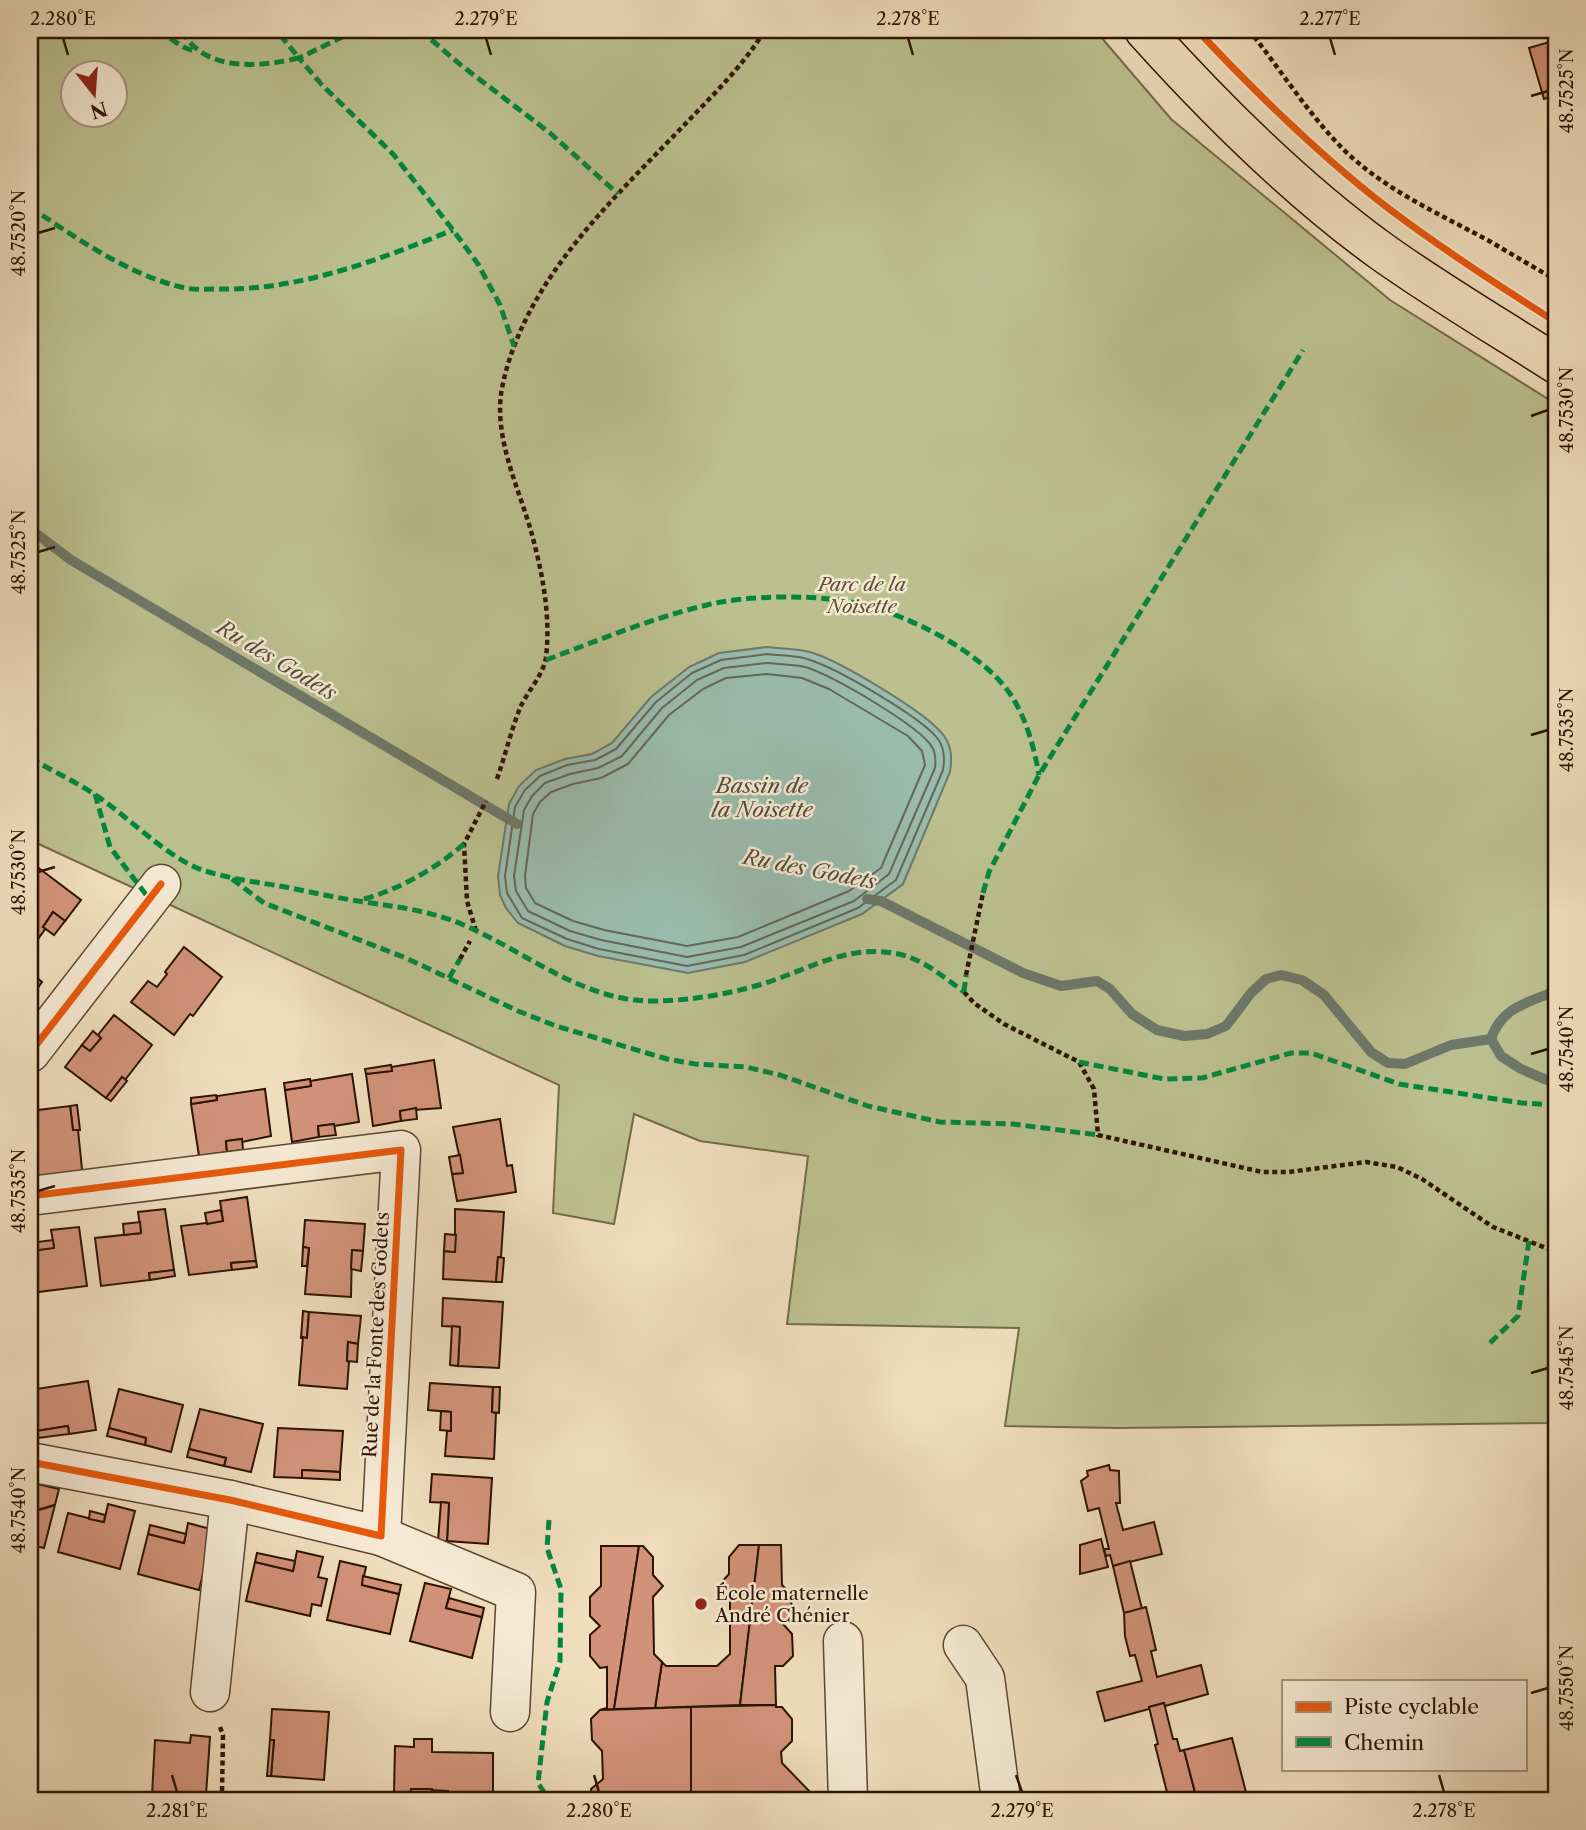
<svg xmlns="http://www.w3.org/2000/svg" width="1586" height="1830" viewBox="0 0 1586 1830" font-family="'Libre Caslon Text',serif">
	<style>
		.green { fill: #bcc08f; stroke: #746a49; stroke-width: 2; fill-rule: evenodd }
		.water { fill: #9abcae; stroke: #6e786a; stroke-width: 2 }
		.lines { fill: none; stroke-linecap: round; stroke-linejoin: round }
		.shore { stroke: #636858; stroke-width: 2 }
		.stream { stroke: #6e786a; stroke-width: 10 }
		.building { fill: #d19279; stroke: #2c1303; stroke-width: 2 }
		.minor-casing { stroke: #5d4631; stroke-width: 41 }
		.major-casing { stroke: #2c1303; stroke-width: 41 }
		.path { stroke: #2c1303; stroke-width: 4.5; stroke-dasharray: 5 3.5; stroke-linecap: butt }
		.minor { stroke: #f5e9d3; stroke-width: 38 }
		.major { stroke: #efddbc; stroke-width: 38 }
		.quiet { stroke: #00873e; stroke-width: 5; stroke-dasharray: 10 5; stroke-linecap: butt }
		.cycleway-casing { stroke: #f5e9d3; stroke-width: 11 }
		.cycleway { stroke: #e8590c; stroke-width: 7 }
		.ticks { fill: none; stroke: #2c1303; stroke-width: 2.5 }
		.poi-dot { fill: #8f2418; stroke: #f5e9d3; stroke-width: 2.5 }
		.labels { text-anchor: middle; dominant-baseline: central; stroke-width: 5; stroke-linejoin: round; paint-order: stroke }
		.park-label { font-size: 19px; font-style: italic; fill: #5e5034; stroke: #f5e9d3 }
		.street-label { font-size: 19px; fill: #2c1303; stroke: #f5e9d3 }
		.poi-label { font-size: 19px; fill: #2c1303; stroke: #f5e9d3; text-anchor: start }
		.water-label { font-size: 21px; font-style: italic; fill: #524e3f; stroke: #f5e9d3 }
		.neatline { fill: none; stroke: #2c1303; stroke-width: 2.5 }
		.ticks-label { font-size: 18px; text-anchor: middle; fill: #2c1303 }
	</style>
	<rect width="100%" height="100%" fill="#efddbc"/>
	<filter id="stains"><feTurbulence type="fractalNoise" baseFrequency=".00286" numOctaves="4"/><feColorMatrix values="0 0 0 0 .2 0 0 0 0 .09 0 0 0 0 .02 0 0 0 .5 -.17"/></filter>
	<radialGradient id="worn" r=".72"><stop offset=".6" stop-color="#630" stop-opacity="0"/><stop offset="1" stop-color="#630" stop-opacity=".3"/></radialGradient>
	<path class="green" d="M30,30H1095L1171,119L1390,300L1556,404V1423L1118,1428L1005,1426L1019,1328L787,1324L808,1156L700,1141L634,1114L614,1224L553,1213L559,1085L30,840ZM74,74H116V116H74Z"/>
	<path class="water" d="M767,647C781,649 797,648 810,652C838,660 928,713 944,736C952,747 952,759 950,772L903,884L862,914L745,962L688,973L598,956L565,946L518,923L506,908L500,895L498,876L509,804L519,786L536,770L565,759L592,754L612,743L651,697L689,667L719,653Z"/>
	<g class="lines">
		<g class="shore">
			<path d="M767,654C780,656 797,655 810,660C838,669 921,717 938,739C945,749 945,759 943,770L896,880L858,908L744,955L687,966L599,949L567,939L522,918L507,893L505,876L515,807L525,790L540,776L567,765L595,760L616,749L656,702L692,673L721,660Z"/>
			<path d="M767,663C779,664 793,664 805,667C829,673 921,727 932,747C936,754 936,760 935,768L889,874L854,901L741,947L687,957L601,940L570,931L528,911L516,891L514,876L524,810L532,796L545,783L570,774L598,768L622,756L662,708L697,680L724,668Z"/>
			<polygon points="767,674 802,678 829,689 908,736 922,751 925,765 881,868 849,891 738,937 687,946 604,930 573,921 535,903 526,888 525,876 533,814 540,802 551,792 573,784 601,778 628,764 669,715 703,689 726,678"/>
		</g>
		<g class="stream">
			<polyline points="30,529 71,560 517,824"/>
			<polyline points="867,899 881,901 1023,973 1061,986 1097,981 1110,989 1132,1014 1157,1030 1184,1036 1207,1034 1226,1026 1251,993 1266,979 1281,975 1302,980 1324,995 1371,1052 1388,1063 1405,1064 1451,1045 1491,1039 1501,1056 1521,1069 1556,1084"/>
			<path d="M1491,1039C1501,1008 1528,1002 1556,991"/>
		</g>
	</g>
	<g class="building">
		<polygon points="1556,40 1556,95 1544,99 1529,48"/>
		<polygon points="36,866 81,900 65,921 53,912 43,927 46,928 30,950 30,874"/>
		<polygon points="53,912 65,921 54,935 43,927"/>
		<polygon points="184,947 222,977 193,1016 190,1014 174,1035 131,1002 148,981 157,987 167,974 165,972"/>
		<polygon points="30,972 42,982 30,999"/>
		<polygon points="114,1015 152,1045 125,1080 122,1077 106,1098 65,1067 82,1045 90,1051 101,1038 98,1035"/>
		<polygon points="93,1031 101,1038 90,1051 82,1045"/>
		<polygon points="434,1060 441,1108 400,1111 401,1121 373,1126 366,1074 392,1071 391,1067"/>
		<polygon points="391,1065 392,1071 366,1074 365,1069"/>
		<polygon points="352,1074 359,1122 334,1126 334,1124 318,1126 319,1137 292,1142 285,1090 311,1086 310,1081"/>
		<polygon points="122,1077 127,1081 111,1101 106,1098"/>
		<polygon points="310,1079 311,1086 285,1090 284,1083"/>
		<polygon points="265,1089 271,1136 242,1142 242,1139 226,1141 227,1152 199,1156 191,1104 217,1100 217,1096"/>
		<polygon points="216,1095 217,1100 191,1104 191,1098"/>
		<polygon points="77,1105 80,1130 73,1130 70,1106"/>
		<polygon points="70,1106 73,1130 78,1130 83,1179 34,1185 31,1156 34,1155 32,1138 30,1138 30,1111"/>
		<polygon points="416,1108 417,1119 401,1121 400,1111"/>
		<polygon points="500,1119 507,1166 512,1165 516,1192 457,1201 452,1174 463,1173 453,1127"/>
		<polygon points="334,1124 336,1135 319,1137 318,1126"/>
		<polygon points="30,1138 32,1138 34,1155 30,1156"/>
		<polygon points="242,1139 243,1150 227,1152 226,1141"/>
		<polygon points="460,1155 463,1173 452,1174 449,1157"/>
		<polygon points="247,1197 256,1261 231,1263 232,1270 189,1275 181,1226 223,1221 220,1201"/>
		<polygon points="165,1209 174,1270 149,1273 150,1280 101,1286 95,1238 141,1233 138,1212"/>
		<polygon points="455,1209 504,1212 501,1257 498,1257 496,1282 443,1279 444,1251 455,1252"/>
		<polygon points="221,1210 223,1221 207,1224 205,1213"/>
		<polygon points="305,1220 365,1224 363,1251 352,1250 351,1297 305,1294 309,1248 303,1247"/>
		<polygon points="140,1222 141,1233 124,1235 123,1224"/>
		<polygon points="79,1227 87,1286 30,1293 30,1251 54,1248 51,1230"/>
		<polygon points="445,1234 456,1235 455,1252 444,1251"/>
		<polygon points="53,1240 54,1248 30,1251 30,1243"/>
		<polygon points="303,1247 309,1248 307,1266 302,1266"/>
		<polygon points="352,1250 363,1251 361,1271 351,1269"/>
		<polygon points="498,1257 504,1258 502,1282 496,1282"/>
		<polygon points="256,1261 257,1267 232,1270 231,1263"/>
		<polygon points="174,1270 175,1276 150,1280 149,1273"/>
		<polygon points="443,1298 503,1302 499,1368 458,1366 460,1327 442,1326"/>
		<polygon points="303,1311 309,1312 307,1338 301,1338"/>
		<polygon points="309,1312 361,1316 358,1344 348,1342 347,1361 349,1362 347,1389 299,1385 303,1337 307,1338"/>
		<polygon points="452,1326 460,1327 458,1366 450,1365"/>
		<polygon points="348,1342 358,1344 357,1362 347,1361"/>
		<polygon points="88,1381 96,1430 69,1434 68,1426 30,1432 30,1390"/>
		<polygon points="430,1383 493,1387 492,1412 496,1413 494,1459 445,1456 447,1431 451,1431 451,1412 428,1410"/>
		<polygon points="493,1387 500,1387 499,1413 492,1412"/>
		<polygon points="119,1389 183,1405 171,1452 145,1445 146,1438 109,1428"/>
		<polygon points="200,1409 263,1424 251,1472 224,1466 226,1458 189,1449"/>
		<polygon points="441,1411 451,1412 451,1431 440,1430"/>
		<polygon points="68,1426 69,1434 30,1439 30,1432"/>
		<polygon points="109,1428 146,1438 145,1445 107,1436"/>
		<polygon points="278,1428 343,1431 340,1472 302,1470 302,1478 274,1477"/>
		<polygon points="189,1449 226,1458 224,1466 187,1457"/>
		<polygon points="1109,1465 1110,1470 1119,1471 1119,1474 1120,1503 1116,1503 1123,1530 1154,1522 1162,1554 1113,1566 1110,1555 1106,1556 1104,1549 1109,1549 1099,1508 1088,1511 1081,1481 1088,1476 1087,1471"/>
		<polygon points="302,1470 340,1472 340,1480 302,1478"/>
		<polygon points="432,1474 492,1478 488,1544 447,1541 449,1503 430,1502"/>
		<polygon points="33,1483 59,1489 44,1548 30,1545 30,1497"/>
		<polygon points="441,1502 449,1503 447,1541 438,1541"/>
		<polygon points="108,1504 135,1511 120,1569 58,1552 68,1513 104,1522"/>
		<polygon points="90,1511 105,1515 104,1522 89,1519"/>
		<polygon points="188,1523 214,1530 199,1590 138,1574 148,1534 184,1543"/>
		<polygon points="150,1525 186,1534 184,1543 148,1534"/>
		<polygon points="1101,1539 1108,1567 1080,1574 1080,1545"/>
		<polygon points="739,1545 759,1545 740,1705 655,1708 662,1662 666,1666 717,1666 730,1654 730,1595 719,1585 729,1574 729,1557"/>
		<polygon points="759,1545 781,1545 782,1585 791,1594 792,1615 783,1624 792,1634 793,1656 783,1666 775,1666 776,1705 740,1705"/>
		<polygon points="601,1546 639,1546 614,1709 600,1710 607,1708 607,1667 600,1668 590,1656 590,1635 600,1626 590,1616 590,1597 601,1586"/>
		<polygon points="639,1546 643,1546 653,1557 653,1575 663,1586 653,1597 654,1654 662,1662 655,1708 614,1709"/>
		<polygon points="297,1551 323,1557 318,1577 327,1579 321,1606 312,1604 310,1616 246,1601 255,1562 293,1571"/>
		<polygon points="257,1553 295,1561 293,1571 255,1562"/>
		<polygon points="340,1561 366,1567 362,1585 399,1594 390,1634 327,1620"/>
		<polygon points="1130,1561 1142,1609 1124,1613 1113,1566"/>
		<polygon points="363,1576 401,1585 399,1594 362,1585"/>
		<polygon points="425,1583 451,1589 446,1608 482,1617 472,1658 410,1641"/>
		<polygon points="449,1598 484,1608 482,1617 446,1608"/>
		<polygon points="1146,1607 1156,1650 1151,1651 1157,1677 1201,1665 1208,1694 1165,1706 1164,1703 1149,1707 1149,1709 1105,1721 1097,1692 1142,1681 1135,1655 1130,1656 1125,1636 1124,1613"/>
		<polygon points="1164,1703 1173,1739 1177,1739 1180,1751 1184,1750 1197,1800 1169,1800 1155,1745 1158,1744 1149,1707"/>
		<polygon points="776,1705 776,1707 782,1707 792,1719 792,1741 781,1752 782,1763 813,1795 798,1795 801,1800 691,1800 691,1707"/>
		<polygon points="691,1707 691,1800 592,1800 591,1789 603,1779 602,1751 592,1740 591,1719 600,1710"/>
		<polygon points="272,1709 329,1712 324,1780 271,1776 274,1740 270,1740"/>
		<polygon points="191,1735 210,1737 206,1795 179,1793 178,1797 152,1795 155,1740 190,1743"/>
		<polygon points="1232,1738 1248,1800 1197,1800 1184,1750"/>
		<polygon points="414,1739 432,1739 432,1752 493,1753 493,1794 470,1794 470,1800 448,1800 448,1791 411,1789 410,1797 401,1797 401,1800 371,1800 372,1792 394,1792 395,1746 414,1747"/>
		<polygon points="270,1740 274,1740 271,1776 267,1776"/>
		<polygon points="411,1789 432,1789 431,1797 410,1797"/>
		<rect x="470" y="1794" width="23" height="6"/>
		<polygon points="798,1795 813,1795 813,1800 801,1800"/>
	</g>
	<g class="lines">
		<defs>
			<g id="minor">
				<polyline points="30,1053 161,884"/>
				<polyline points="30,1196 401,1150 381,1536 230,1500 30,1462"/>
				<polyline points="381,1536 516,1592 510,1712"/>
				<polyline points="843,1641 848,1800"/>
				<polyline points="963,1645 985,1678 1001,1800"/>
				<polyline points="210,1692 230,1500"/>
			</g>
			<path id="major" d="M1144,30C1216,110 1294,188 1381,251C1437,291 1498,327 1556,364"/>
		</defs>
		<use href="#minor" class="minor-casing"/>
		<use href="#major" class="major-casing"/>
		<g class="path">
			<path d="M1249,30C1280,69 1307,112 1342,148C1384,190 1440,214 1491,242C1513,255 1535,268 1556,280"/>
			<path d="M497,779C505,756 511,731 520,708C527,692 544,674 546,657C551,615 542,571 531,531C518,486 493,436 502,388C524,278 617,196 690,119C717,91 745,63 765,30"/>
			<polyline points="476,931 467,901 464,844 486,801"/>
			<polyline points="460,959 470,941"/>
			<polyline points="966,975 983,893"/>
			<polyline points="964,992 974,1003 1004,1024 1079,1062 1094,1089 1098,1135 1262,1172 1289,1172 1366,1162 1397,1167 1422,1179 1493,1227 1556,1252"/>
			<polyline points="220,1727 223,1735 222,1793"/>
		</g>
		<use href="#minor" class="minor"/>
		<use href="#major" class="major"/>
		<g class="quiet">
			<polyline points="158,30 183,47 197,52"/>
			<path d="M182,30C203,73 261,67 299,58L276,30"/>
			<polyline points="357,30 299,58 322,85 393,154 453,230 478,264 500,305 514,346"/>
			<polyline points="420,30 462,66 550,133 618,194"/>
			<path d="M30,207C76,238 130,276 185,288C195,290 206,289 217,289C299,291 378,260 453,230"/>
			<path d="M546,660C599,640 652,618 707,605C746,595 821,594 860,604C911,616 987,654 1014,700C1028,724 1034,748 1039,775"/>
			<path d="M30,758C51,770 74,781 94,794C128,816 166,857 202,870C227,878 254,882 280,886C306,891 332,897 358,901C390,906 420,909 451,920C517,944 576,1000 650,1001C687,1001 724,995 759,985C810,970 851,940 906,956C928,963 946,979 964,992"/>
			<polyline points="95,794 110,847 150,900"/>
			<polyline points="232,879 264,903 406,958 518,1011 556,1026 667,1059 695,1064 746,1067 780,1075 868,1106 940,1122 1013,1124 1098,1135"/>
			<polyline points="983,893 989,872 1039,775 1303,350"/>
			<path d="M364,899C400,889 435,869 464,844"/>
			<polyline points="449,978 460,959"/>
			<polyline points="964,992 966,975"/>
			<polyline points="1079,1062 1164,1079 1202,1078 1291,1053 1311,1053 1399,1084 1522,1103 1556,1105"/>
			<polyline points="1490,1343 1518,1316 1529,1241"/>
			<polyline points="549,1520 547,1548 561,1589 560,1661 547,1702 538,1783 549,1800"/>
			<polyline points="222,1800 222,1793"/>
		</g>
		<defs>
			<g id="cycleway">
				<path d="M1197,30C1256,93 1319,155 1388,208C1442,249 1499,286 1556,322"/>
				<polyline points="30,1053 161,884"/>
				<polyline points="30,1196 401,1150 381,1536 230,1500 30,1462"/>
			</g>
		</defs>
		<use href="#cycleway" class="cycleway-casing"/>
		<use href="#cycleway" class="cycleway"/>
	</g>
	<path class="ticks" d="M63,38L68,55M486,38L491,55M908,38L913,55M1330,38L1335,55M1531,96L1548,91M38,233L55,228M1531,416L1548,410M38,552L55,547M1531,735L1548,730M38,872L55,867M1531,1054L1548,1049M38,1191L55,1186M1531,1373L1548,1368M38,1510L55,1505M1531,1693L1548,1688M172,1775L177,1792M594,1775L599,1792M1016,1775L1022,1792M1439,1775L1444,1792"/>
	<circle class="poi-dot" cx="701" cy="1604" r="7"/>
	<g class="labels">
		<g class="park-label">
			<text x="862" y="584">Parc de la<tspan x="862" dy="22">Noisette</tspan></text>
		</g>
		<g class="street-label">
			<text transform="translate(376 1335) rotate(-87)">Rue de la Fonte des Godets</text>
		</g>
		<g class="poi-label">
			<text x="715" y="1593">École maternelle<tspan x="715" dy="22">André Chénier</tspan></text>
		</g>
		<g class="water-label">
			<text transform="translate(277 660) rotate(31)">Ru des Godets</text>
			<text x="762" y="785">Bassin de<tspan x="762" dy="24">la Noisette</tspan></text>
			<text transform="translate(810 869) rotate(11)">Ru des Godets</text>
		</g>
	</g>
	<rect width="1586" height="1830" fill="none" stroke="#efddbc" stroke-width="77"/>
	<rect x="1282" y="1680" width="245" height="91" fill="#f5e9d3" stroke="#a59380" stroke-width="2"/>
	<rect x="1296" y="1702" width="35" height="10" fill="#e8590c" stroke="#a59380" stroke-width="2"/>
	<text x="1344" y="1714" font-size="21" fill="#2c1303">Piste cyclable</text>
	<rect x="1296" y="1737" width="35" height="10" fill="#00873e" stroke="#a59380" stroke-width="2"/>
	<text x="1344" y="1750" font-size="21" fill="#2c1303">Chemin</text>
	<g transform="translate(94 94) rotate(163)"><circle r="33" fill="#f5e9d3" stroke="#a59380" stroke-width="2"/>
	<path d="M0-5L12 26L0 18L-12 26Z" fill="#8f2418"/>
	<text y="-10" font-size="19" font-weight="bold" text-anchor="middle" fill="#2c1303">N</text>
	</g>
	<rect x="38" y="38" width="1510" height="1754" class="neatline"/>
	<g class="ticks-label">
		<text x="63" y="25">2.280°E</text>
		<text x="486" y="25">2.279°E</text>
		<text x="908" y="25">2.278°E</text>
		<text x="1330" y="25">2.277°E</text>
		<text transform="translate(1567 91) rotate(-90)" y="6">48.7525°N</text>
		<text transform="translate(19 233) rotate(-90)" y="6">48.7520°N</text>
		<text transform="translate(1567 410) rotate(-90)" y="6">48.7530°N</text>
		<text transform="translate(19 552) rotate(-90)" y="6">48.7525°N</text>
		<text transform="translate(1567 730) rotate(-90)" y="6">48.7535°N</text>
		<text transform="translate(19 872) rotate(-90)" y="6">48.7530°N</text>
		<text transform="translate(1567 1049) rotate(-90)" y="6">48.7540°N</text>
		<text transform="translate(19 1191) rotate(-90)" y="6">48.7535°N</text>
		<text transform="translate(1567 1368) rotate(-90)" y="6">48.7545°N</text>
		<text transform="translate(19 1510) rotate(-90)" y="6">48.7540°N</text>
		<text transform="translate(1567 1688) rotate(-90)" y="6">48.7550°N</text>
		<text x="177" y="1817">2.281°E</text>
		<text x="599" y="1817">2.280°E</text>
		<text x="1022" y="1817">2.279°E</text>
		<text x="1444" y="1817">2.278°E</text>
	</g>
	<rect width="100%" height="100%" filter="url(#stains)"/>
	<rect width="100%" height="100%" fill="url(#worn)"/>
</svg>
